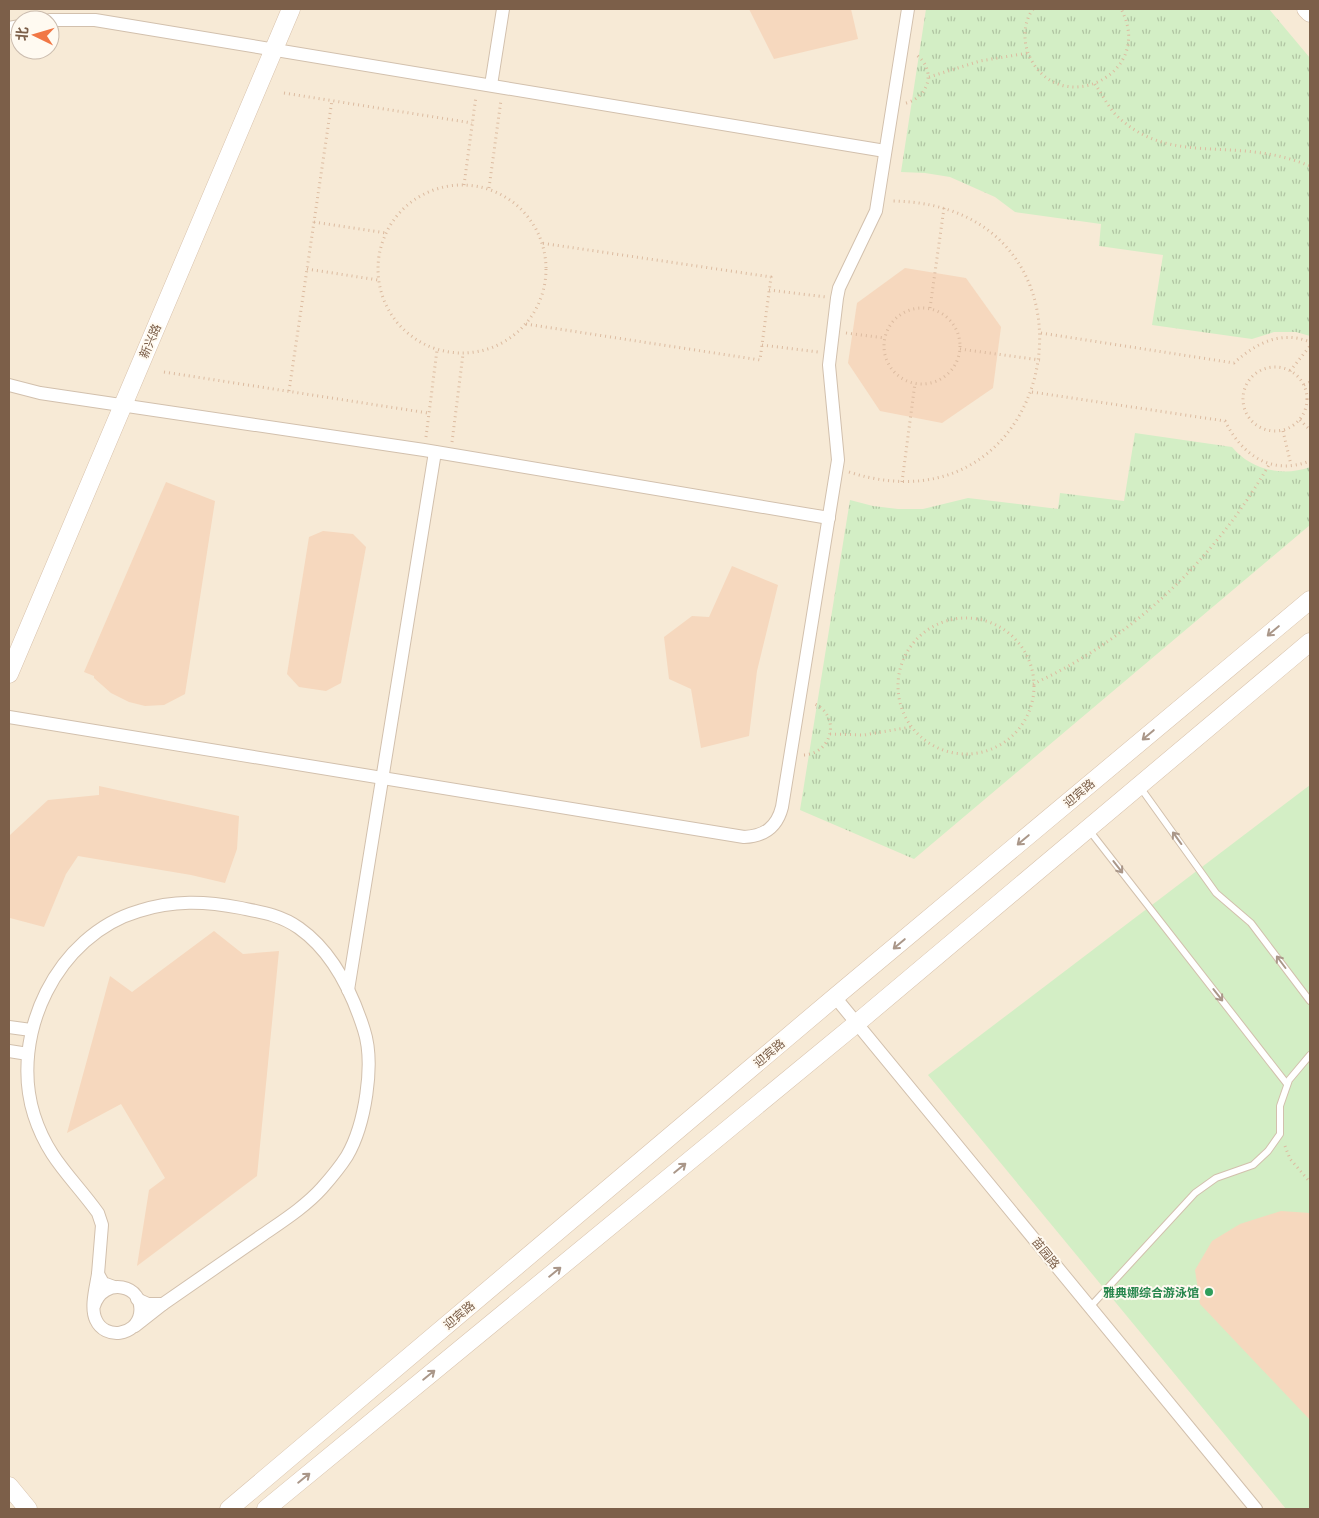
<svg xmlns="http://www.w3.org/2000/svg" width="1319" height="1518" viewBox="0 0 1319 1518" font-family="'Noto Sans','Noto Sans SC',sans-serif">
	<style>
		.residential { fill: #f7ead6; fill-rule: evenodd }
		.grass { fill: #d3eec5 }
		.park { fill: url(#park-tufts) }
		.building { fill: #f6d8be }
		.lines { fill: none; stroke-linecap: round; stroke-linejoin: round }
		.lane-casing { stroke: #d2c0ad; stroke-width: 8 }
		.street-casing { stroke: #d2c0ad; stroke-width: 14 }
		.secondary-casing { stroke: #d8c2ac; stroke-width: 19 }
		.path { stroke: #dcbba0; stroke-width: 3; stroke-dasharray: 1 4; stroke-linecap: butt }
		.lane { stroke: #fff; stroke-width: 6 }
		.street { stroke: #fff; stroke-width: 12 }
		.secondary { stroke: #fff; stroke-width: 18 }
		.oneway { stroke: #aa9789 }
		.leisure-dot { fill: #2e9e5b; stroke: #fffaf1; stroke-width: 2 }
		.labels { text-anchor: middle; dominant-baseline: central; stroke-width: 4; stroke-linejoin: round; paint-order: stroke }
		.street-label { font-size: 12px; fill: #7c5f49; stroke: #fffaf1 }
		.leisure-label { font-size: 12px; font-weight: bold; fill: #27864d; stroke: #fffaf1; text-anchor: end }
	</style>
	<defs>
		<pattern id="park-tufts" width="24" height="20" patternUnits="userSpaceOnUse" patternTransform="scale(1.25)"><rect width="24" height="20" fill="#d3eec5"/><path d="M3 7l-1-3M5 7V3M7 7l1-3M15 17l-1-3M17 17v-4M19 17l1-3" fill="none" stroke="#b0c4a2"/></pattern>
	</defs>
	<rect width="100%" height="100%" fill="#fef7e9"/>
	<path class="residential" d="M9,9H1310V1509H9ZM20,20H50V50H20Z"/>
	<polygon class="grass" points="1310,785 1310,1509 1286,1509 928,1075"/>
	<g class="park">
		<polygon points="926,9 1269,9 1310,58 1310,336 1296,332 1274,332 1252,339 1152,325 1163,255 1099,246 1101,224 1015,212 995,197 950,177 925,173 901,172"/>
		<path d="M1135,433L1232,447C1251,470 1283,477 1310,467V525L914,859L800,810L850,500L873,506L898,509H923L968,498L1058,509L1060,493L1124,501Z"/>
	</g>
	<g class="building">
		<polygon points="749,9 851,9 858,39 774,59"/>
		<polygon points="905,268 966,278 1001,327 993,388 942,423 880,411 848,363 857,303"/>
		<polygon points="166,482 215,501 185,694 164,705 145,706 129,702 111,693 94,678 94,676 84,672"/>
		<polygon points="323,531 353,534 366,547 341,683 326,691 299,687 287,674 309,537"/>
		<polygon points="732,566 778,585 757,671 749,736 701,748 691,689 669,679 664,637 692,616 709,617"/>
		<polygon points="99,786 239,816 237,849 225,883 191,875 78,856 66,874 44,927 10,918 10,835 48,800 99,795"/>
		<polygon points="214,931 243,954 279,951 257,1176 137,1266 149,1190 165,1178 121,1104 67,1133 110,976 132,992"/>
		<polygon points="1281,1211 1310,1213 1310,1420 1200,1304 1195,1270 1212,1241 1240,1224"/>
	</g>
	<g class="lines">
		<defs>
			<g id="lane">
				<polyline points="1140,787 1216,893 1251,923 1310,1001"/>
				<polyline points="1089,830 1287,1084"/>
				<polyline points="1090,1307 1195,1193 1216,1178 1253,1165 1268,1151 1280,1134 1280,1106 1289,1080 1310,1055"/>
			</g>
			<g id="street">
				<polyline points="50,20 95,20 885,151"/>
				<polyline points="9,28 20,26"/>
				<polyline points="491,85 503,9"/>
				<polyline points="9,385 40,393 424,450 829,518"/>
				<path d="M9,717L744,837C765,836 777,827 782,807L838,460L829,365L837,298L839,288L876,211L908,9"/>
				<polyline points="348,990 435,452"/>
				<polyline points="835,997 1256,1509"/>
				<polyline points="9,1027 31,1030"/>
				<polyline points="9,1051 28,1054"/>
				<path d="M98,1274L102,1225L98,1213C72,1177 48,1159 34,1115C9,1035 57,935 139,911C173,900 205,901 241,908C261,912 281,915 299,928C333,952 352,992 364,1030C375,1064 365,1125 347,1156C340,1167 330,1179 322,1188C305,1207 281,1222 261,1236C228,1259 196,1281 163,1304"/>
				<path d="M94,1306C103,1276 145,1284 140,1314C136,1336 105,1340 96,1320C90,1308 96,1287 98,1274L103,1283L114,1287"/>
				<polyline points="135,1326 163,1304 148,1304 137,1299"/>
			</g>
			<g id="secondary">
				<polyline points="1306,9 1310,13"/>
				<polyline points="9,674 291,9"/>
				<polyline points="9,1486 28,1509"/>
				<polyline points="229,1509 835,997 1310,600"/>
				<polyline points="266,1509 857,1023 1310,642"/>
			</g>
		</defs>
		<use href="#lane" class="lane-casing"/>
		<use href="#street" class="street-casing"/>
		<use href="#secondary" class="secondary-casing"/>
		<g class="path">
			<path d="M1033,9C1024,21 1023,39 1028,53C1056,122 1157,75 1121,9"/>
			<polyline points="929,77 980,61 1028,53"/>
			<path d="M1095,84C1102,94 1108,107 1117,116C1160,157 1208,145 1262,153C1278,155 1295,160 1310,166"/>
			<polyline points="284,93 472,123"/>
			<path d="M906,103C931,96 936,68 915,54"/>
			<circle cx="462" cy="269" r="84"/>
			<polyline points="464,185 476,96"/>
			<polyline points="489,188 501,100"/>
			<polyline points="314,222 386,233"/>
			<polyline points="307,269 378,280"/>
			<polyline points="769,290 826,297"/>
			<polyline points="930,308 944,208"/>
			<circle cx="922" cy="346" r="38"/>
			<polyline points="526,324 760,360 771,277 541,243"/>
			<polyline points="846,333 885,338"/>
			<path d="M1041,333L1234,363C1256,343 1281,330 1310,342"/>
			<polyline points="762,345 818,352"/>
			<polyline points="960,349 1040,360"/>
			<circle cx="1275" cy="399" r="32"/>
			<polyline points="1290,371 1310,346"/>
			<polyline points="164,372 428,413"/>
			<polyline points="1304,385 1310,382"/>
			<polyline points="289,391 332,100"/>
			<path d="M1032,392L1225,421C1242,455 1271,476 1310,461"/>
			<polyline points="1300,420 1310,430"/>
			<polyline points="1283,431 1291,465"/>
			<polyline points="426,437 437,350"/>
			<polyline points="452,442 463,354"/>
			<path d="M849,472C1065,542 1122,203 891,201"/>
			<polyline points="902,482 915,383"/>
			<circle cx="966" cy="686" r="68"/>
			<path d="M1033,684C1132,639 1216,558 1270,463"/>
			<polyline points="830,734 864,735 911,727"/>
			<path d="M804,755C834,753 841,713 812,703"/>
			<polyline points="1285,1146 1290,1159 1310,1182"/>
		</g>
		<use href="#lane" class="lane"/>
		<use href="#street" class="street"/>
		<use href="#secondary" class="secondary"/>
	</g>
	<defs><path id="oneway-shaft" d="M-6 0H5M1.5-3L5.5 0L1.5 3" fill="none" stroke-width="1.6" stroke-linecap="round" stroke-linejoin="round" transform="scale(1.25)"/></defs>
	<g class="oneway">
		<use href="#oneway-shaft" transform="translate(1273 631) rotate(140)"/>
		<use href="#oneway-shaft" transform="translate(1148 735) rotate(140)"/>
		<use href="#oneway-shaft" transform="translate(1177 838) rotate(-126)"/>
		<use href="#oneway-shaft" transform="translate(1023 840) rotate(140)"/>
		<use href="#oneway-shaft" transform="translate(1118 867) rotate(52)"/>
		<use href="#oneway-shaft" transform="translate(899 944) rotate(140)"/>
		<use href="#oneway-shaft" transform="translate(1281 962) rotate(-127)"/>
		<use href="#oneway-shaft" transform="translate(1218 995) rotate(52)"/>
		<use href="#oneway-shaft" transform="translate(680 1168) rotate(-39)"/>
		<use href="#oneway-shaft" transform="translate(555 1272) rotate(-39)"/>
		<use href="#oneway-shaft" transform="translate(429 1375) rotate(-39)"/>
		<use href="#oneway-shaft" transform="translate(304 1478) rotate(-39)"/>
	</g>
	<circle class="leisure-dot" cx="1209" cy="1292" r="5"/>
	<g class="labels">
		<g class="street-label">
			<text transform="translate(150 341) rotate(-67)">新兴路</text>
			<text transform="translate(1079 793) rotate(-40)">迎宾路</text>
			<text transform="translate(769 1053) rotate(-40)">迎宾路</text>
			<text transform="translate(1046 1253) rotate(51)">苗园路</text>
			<text transform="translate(459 1315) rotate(-40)">迎宾路</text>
		</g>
		<g class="leisure-label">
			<text x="1199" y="1292">雅典娜综合游泳馆</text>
		</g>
	</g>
	<rect width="1319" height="1518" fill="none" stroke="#7c5f49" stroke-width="20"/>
	<g transform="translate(35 35) rotate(275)"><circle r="24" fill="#fffaf1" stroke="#cbbcae"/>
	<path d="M0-4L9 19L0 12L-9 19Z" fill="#f17745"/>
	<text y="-8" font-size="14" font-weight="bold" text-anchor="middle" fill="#7c5f49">北</text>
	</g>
</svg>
